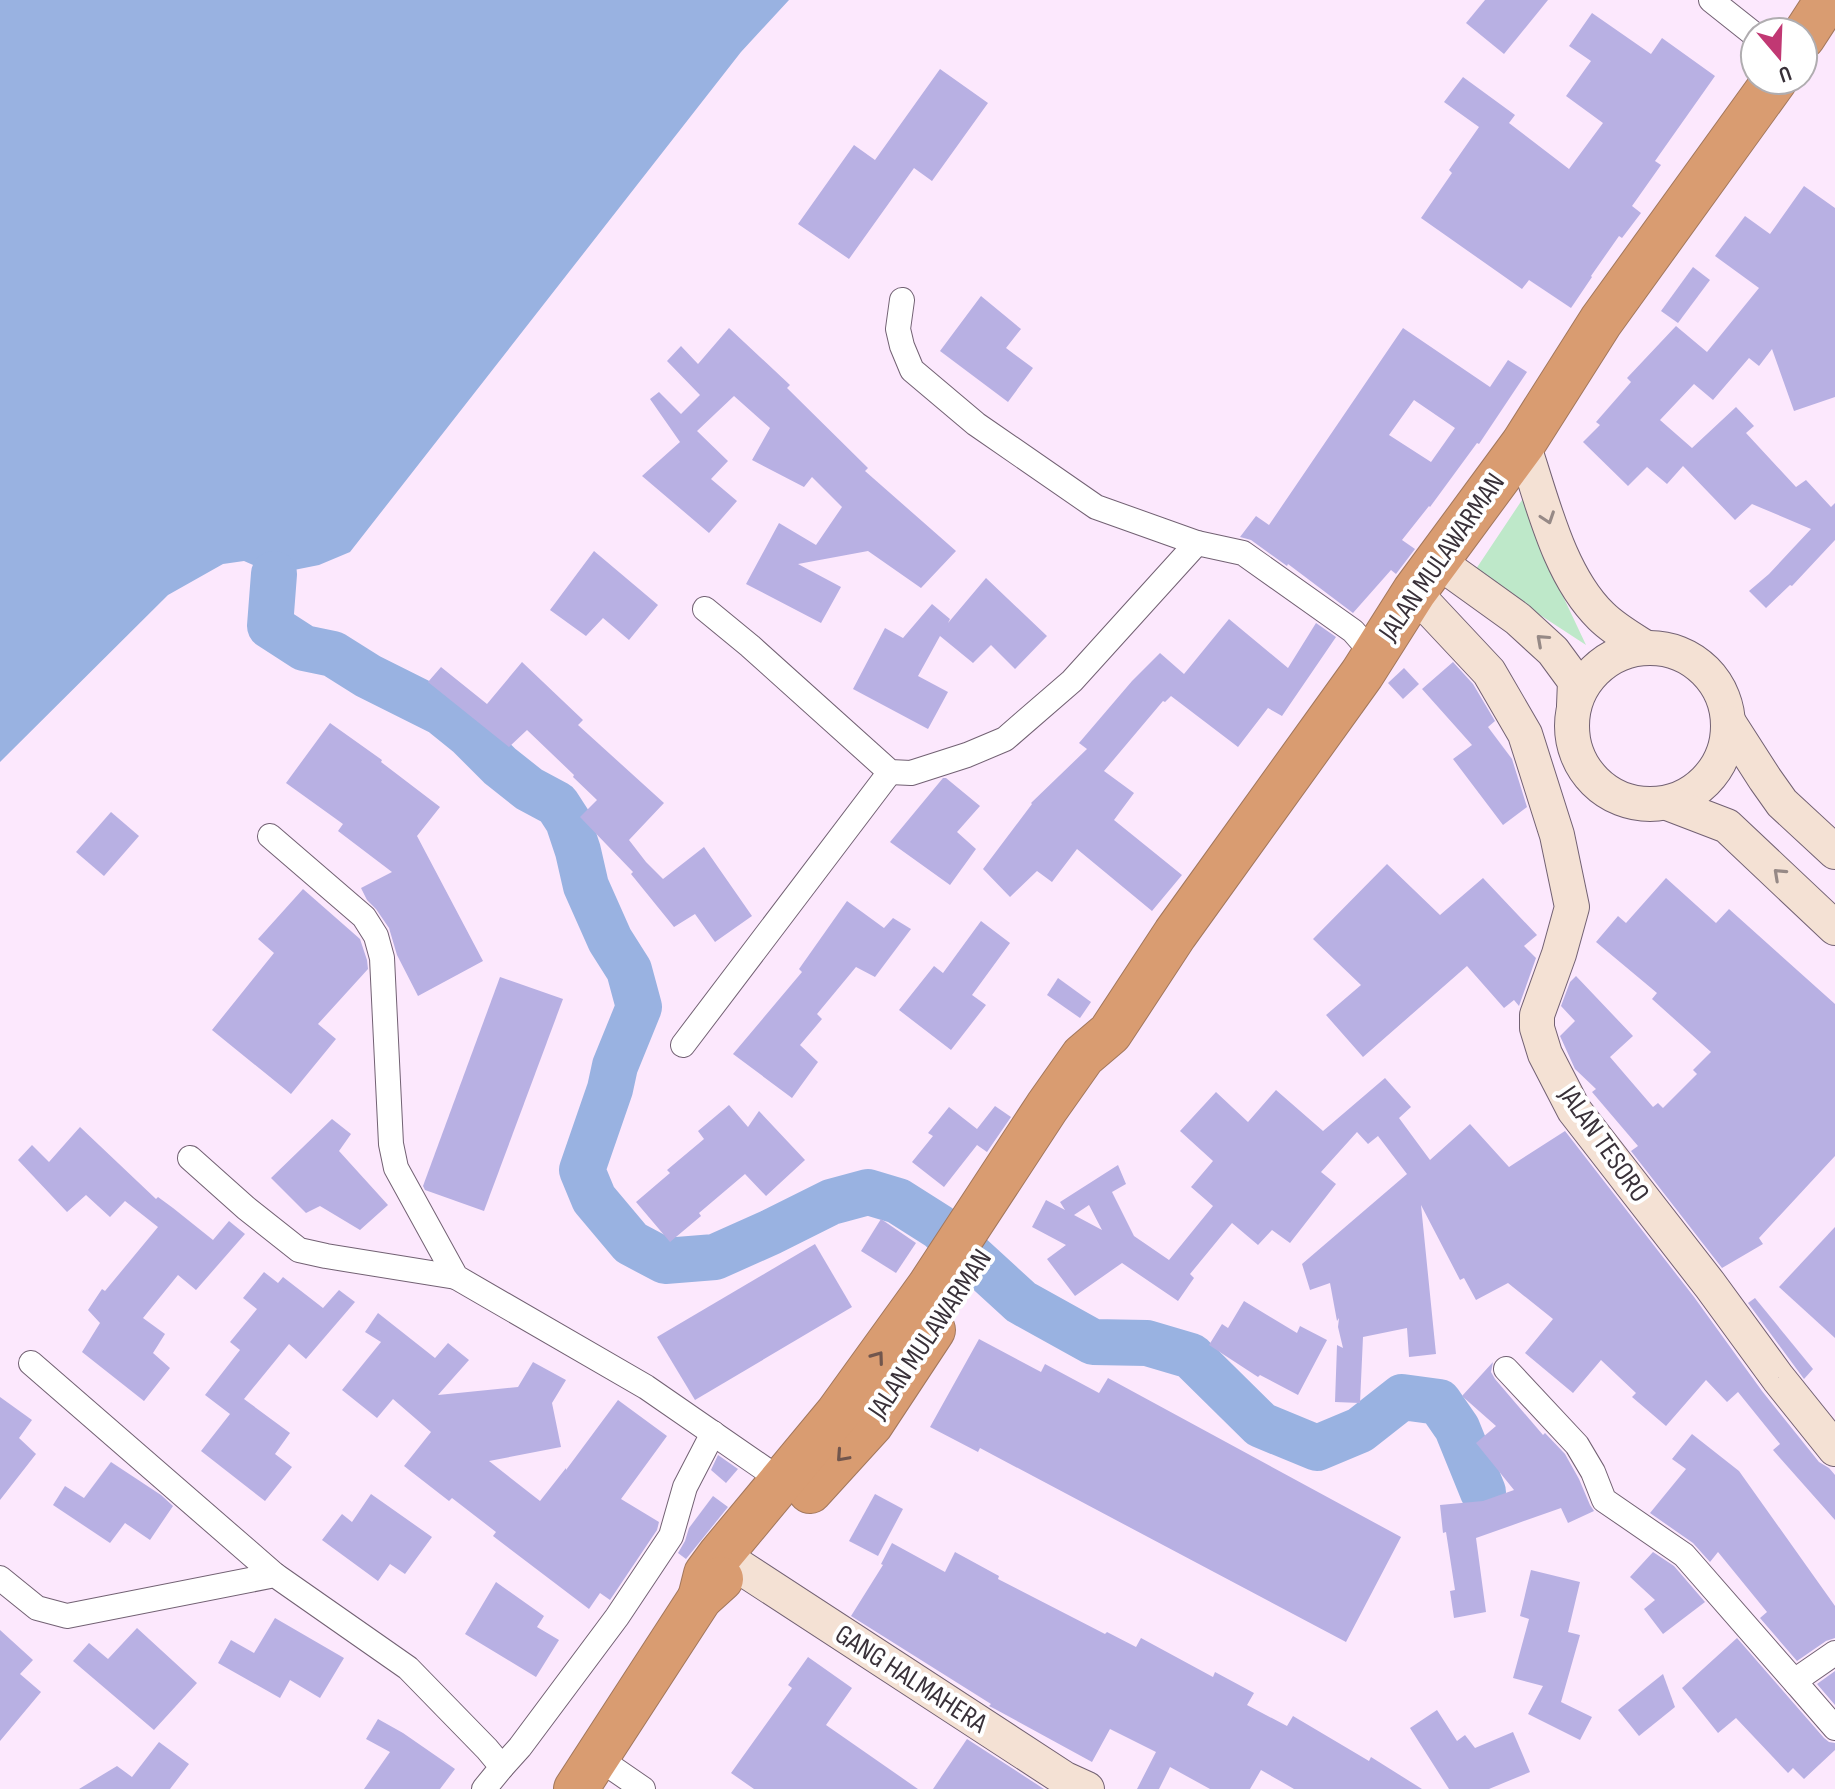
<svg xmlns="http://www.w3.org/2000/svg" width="1835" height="1789" viewBox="0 0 1835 1789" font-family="'Sofia Sans Condensed',sans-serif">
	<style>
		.green { fill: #bee8c9 }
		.water { fill: #99b2e1 }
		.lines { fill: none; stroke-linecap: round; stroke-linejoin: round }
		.river { stroke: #99b2e1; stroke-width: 46 }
		.building { fill: #b8b0e3; fill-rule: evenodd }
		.street-casing { stroke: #726173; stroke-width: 26 }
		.secondary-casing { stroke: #726173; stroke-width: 36 }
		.highway-casing { stroke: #a1775d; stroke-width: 46 }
		.street { stroke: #fff; stroke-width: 24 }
		.secondary { stroke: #f4e1d4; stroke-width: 34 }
		.highway { stroke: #d99c71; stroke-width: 44 }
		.oneway { stroke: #968986 }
		.oneway2 { stroke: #71564d }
		.labels { text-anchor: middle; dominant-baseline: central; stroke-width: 8; stroke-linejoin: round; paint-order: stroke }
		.street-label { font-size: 28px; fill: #393139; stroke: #fff }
	</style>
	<rect width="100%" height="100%" fill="#fce8fd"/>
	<polygon class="green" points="1524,497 1544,556 1586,645 1474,572"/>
	<polygon class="water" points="0,0 789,0 741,52 350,552 319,565 274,574 244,561 223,564 168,595 0,762"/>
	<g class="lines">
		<polyline class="river" points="274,574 270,626 304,648 333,654 368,676 442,713 468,734 500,766 529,789 557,804 568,821 578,851 586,886 610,940 629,970 639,1007 615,1066 610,1089 582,1170 594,1199 631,1243 665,1261 715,1257 771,1232 831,1202 868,1192 898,1201 939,1227 1021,1302 1093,1342 1147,1343 1191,1356 1261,1425 1317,1448 1360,1430 1402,1397 1439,1402 1457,1428 1483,1492"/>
	</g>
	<g class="building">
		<polygon points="1485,0 1548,0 1504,54 1466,23"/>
		<polygon points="1592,13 1651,54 1662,38 1715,76 1655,161 1661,165 1632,206 1641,213 1622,238 1619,236 1591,276 1592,277 1571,308 1529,280 1522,289 1421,218 1452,173 1449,170 1479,127 1444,102 1463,77 1515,115 1509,123 1569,169 1603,123 1566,96 1591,61 1569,46"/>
		<polygon points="940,69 988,103 932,181 914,168 849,259 798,224 854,145 875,160"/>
		<polygon points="1804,186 1835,208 1835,397 1794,411 1772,349 1759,366 1749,358 1713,400 1694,384 1660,420 1692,448 1736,407 1754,426 1746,433 1796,487 1806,480 1831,507 1835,503 1835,540 1792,586 1790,585 1766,608 1749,591 1769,574 1811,529 1752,504 1735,520 1683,466 1667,484 1647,467 1628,486 1583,442 1600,425 1596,422 1631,382 1627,378 1676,326 1707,352 1759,288 1715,256 1745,216 1770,234"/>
		<polygon points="1693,267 1710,280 1678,323 1661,311"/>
		<polygon points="981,296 1021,329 1006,348 1033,368 1008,402 940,351"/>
		<polygon points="729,328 790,385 787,388 868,468 865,471 956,551 921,588 868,551 798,564 841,587 821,623 746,584 779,523 816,545 842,507 812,477 804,487 752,460 770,428 734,396 697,431 728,461 711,479 737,501 709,533 642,476 680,442 650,399 659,392 681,414 700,395 667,361 681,346 698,364"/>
		<path d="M1403,328L1490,387L1508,360L1527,372L1479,444L1477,443L1430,507L1429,506L1402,540L1415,549L1396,574L1391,570L1353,613L1288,564L1287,566L1251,540L1240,537L1256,516L1269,525ZM1414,400L1455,428L1431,462L1389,435Z"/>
		<polygon points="594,551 658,605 629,640 603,618 586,636 550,610"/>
		<polygon points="986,578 1047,636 1015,669 991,645 973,663 940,636 918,676 948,692 928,729 853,689 885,628 903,638 932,604 950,619 948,623"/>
		<polygon points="1229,619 1288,668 1316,623 1336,637 1282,716 1268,708 1238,747 1171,696 1165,702 1163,701 1104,771 1134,793 1114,820 1182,875 1152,911 1077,849 1052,882 1037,871 1010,897 983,869 1032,804 1031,803 1087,749 1079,743 1132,681 1160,653 1184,674"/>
		<polygon points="522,662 583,720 578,725 664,803 629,840 646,862 663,879 704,847 752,916 715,942 695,914 674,927 631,874 633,872 580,817 597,800 573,777 574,775 527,730 509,747 428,682 441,667 487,704"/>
		<polygon points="1453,662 1473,684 1495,721 1488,727 1512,759 1527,807 1503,825 1453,759 1472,745 1422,689"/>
		<polygon points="1404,668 1419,684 1403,699 1388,683"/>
		<polygon points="330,723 382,760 381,762 440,807 417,836 483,961 418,996 397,955 389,928 376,909 367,900 361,888 392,872 338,831 343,824 286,783"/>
		<polygon points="943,778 946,778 980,806 957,832 976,849 950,885 890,842"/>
		<polygon points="111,812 139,836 104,876 76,852"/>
		<polygon points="1387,864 1440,915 1483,878 1537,935 1524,946 1536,958 1519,1006 1514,1000 1504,1008 1467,966 1363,1057 1326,1015 1361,985 1313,939"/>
		<polygon points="1666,878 1716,923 1729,909 1835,1004 1835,1156 1759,1238 1763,1244 1722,1268 1631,1151 1638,1146 1592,1092 1596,1089 1575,1069 1560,1036 1575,1021 1561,1006 1570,982 1576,976 1633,1036 1610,1057 1653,1107 1658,1103 1663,1108 1697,1074 1693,1070 1711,1052 1652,999 1657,993 1596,942 1618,916 1626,923"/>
		<polygon points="303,889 360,939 367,960 368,969 318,1024 336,1039 291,1094 212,1030 274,953 258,939"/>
		<polygon points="847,901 884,928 893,918 911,929 875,977 856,967 817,1014 822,1019 800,1045 818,1062 792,1098 733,1054 802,972 799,969"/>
		<polygon points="981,921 1010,943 972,995 986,1005 951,1050 899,1010 934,966 943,973"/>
		<polygon points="500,977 563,999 484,1211 425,1190 423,1186"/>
		<polygon points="1058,978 1091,1002 1080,1018 1047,995"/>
		<path d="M1385,1078L1411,1107L1399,1118L1430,1160L1470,1124L1509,1167L1565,1131L1694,1297L1762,1391L1819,1462L1829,1468L1835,1475V1520L1773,1450L1780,1444L1738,1392L1727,1402L1706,1380L1666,1426L1632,1397L1636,1393L1601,1360L1573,1393L1525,1353L1553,1319L1508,1283L1476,1300L1464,1278L1460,1280L1421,1205L1436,1354L1409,1357L1407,1328L1363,1337L1360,1403L1335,1402L1337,1345L1343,1348L1338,1327L1339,1318L1337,1321L1330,1283L1310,1290L1302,1264L1407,1174L1378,1136L1368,1144L1357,1132L1321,1172L1336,1184L1290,1243L1272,1230L1258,1245L1232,1223L1190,1274L1194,1278L1178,1301L1122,1263L1075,1296L1047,1259L1066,1245L1032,1227L1046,1200L1065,1210L1060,1202L1118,1165L1126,1184L1112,1192L1134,1236L1169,1260L1213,1206L1191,1187L1213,1161L1180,1131L1216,1092L1248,1122L1276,1090L1323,1131ZM1089,1205L1102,1230L1074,1215Z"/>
		<polygon points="729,1105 748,1127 759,1111 805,1160 766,1196 745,1174 699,1213 701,1216 670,1242 636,1202 670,1173 667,1170 704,1139 698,1131"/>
		<polygon points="995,1106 1011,1117 987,1152 977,1145 944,1187 912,1162 933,1136 928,1133 949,1107 977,1129"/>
		<polygon points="332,1119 351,1134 339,1151 388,1205 360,1230 320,1206 306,1213 271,1178"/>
		<polygon points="80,1127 156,1199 158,1197 173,1208 213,1240 229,1221 245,1234 196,1290 178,1275 143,1318 165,1334 153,1353 170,1368 144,1401 82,1352 100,1323 88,1310 102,1289 105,1291 158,1227 125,1201 110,1217 86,1195 67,1212 18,1160 32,1145 49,1162"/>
		<polygon points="881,1219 916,1243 896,1273 861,1251"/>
		<polygon points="1835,1227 1835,1338 1779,1287"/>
		<polygon points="815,1244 852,1307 695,1400 657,1337"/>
		<polygon points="264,1272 278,1283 283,1277 323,1308 339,1290 355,1302 306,1359 289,1344 244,1399 290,1433 275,1454 292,1467 265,1501 201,1451 230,1414 205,1395 240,1350 230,1342 257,1309 243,1298"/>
		<polygon points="1755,1298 1813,1369 1804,1379 1748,1303"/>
		<polygon points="1244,1301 1297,1333 1300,1326 1327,1340 1298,1395 1260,1375 1258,1377 1209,1345 1222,1324 1228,1328"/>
		<polygon points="378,1313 435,1358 448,1343 469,1360 438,1395 518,1387 533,1362 566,1380 552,1403 561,1447 489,1461 540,1501 566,1468 566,1470 618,1400 667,1436 621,1499 659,1522 657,1530 610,1600 600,1593 589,1609 493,1536 496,1532 452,1498 449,1501 404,1466 431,1432 393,1399 377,1418 342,1390 381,1342 365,1332"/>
		<polygon points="979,1339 1041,1372 1045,1364 1099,1393 1108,1378 1401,1537 1346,1642 980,1448 978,1452 930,1427"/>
		<polygon points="1493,1362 1491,1372 1495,1379 1543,1435 1545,1433 1565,1454 1579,1479 1590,1505 1594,1511 1568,1523 1561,1508 1476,1538 1486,1612 1454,1618 1450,1591 1455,1590 1446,1532 1443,1533 1440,1505 1483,1501 1514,1490 1476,1443 1496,1426 1462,1396"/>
		<polygon points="0,1397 32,1420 19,1438 36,1454 0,1500"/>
		<polygon points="1692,1434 1739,1471 1835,1606 1835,1638 1826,1641 1797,1661 1760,1618 1767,1612 1718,1552 1710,1562 1693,1543 1650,1513 1686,1469 1672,1459"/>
		<polygon points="718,1455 738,1469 726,1483 711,1470"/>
		<polygon points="111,1462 161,1495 173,1506 150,1540 125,1523 110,1543 53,1505 65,1486 84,1498"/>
		<polygon points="371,1494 432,1537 405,1574 390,1564 378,1581 322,1540 342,1514 352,1522"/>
		<polygon points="875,1494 903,1509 878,1556 849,1541"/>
		<polygon points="713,1496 728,1507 686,1559 678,1553 685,1541 689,1528"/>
		<polygon points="892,1543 945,1572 955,1552 999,1576 998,1579 1105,1634 1107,1632 1136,1647 1141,1638 1213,1677 1215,1672 1254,1693 1247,1705 1287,1726 1293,1716 1369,1761 1371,1757 1422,1789 1294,1789 1261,1770 1250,1789 1210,1789 1170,1767 1159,1789 1137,1789 1156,1752 1110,1729 1092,1762 995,1709 989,1706 991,1704 851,1616 883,1565 881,1564"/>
		<polygon points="1653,1552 1674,1566 1705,1602 1663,1634 1644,1609 1655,1600 1630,1577"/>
		<polygon points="1531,1570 1580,1582 1568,1632 1580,1635 1561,1702 1592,1717 1580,1740 1528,1714 1543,1686 1513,1678 1529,1619 1520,1616"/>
		<polygon points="496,1582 544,1616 537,1627 559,1640 536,1677 465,1634"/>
		<polygon points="275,1618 344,1658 320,1698 290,1680 280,1698 218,1663 231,1640 254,1653"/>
		<polygon points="137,1628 197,1683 154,1730 73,1661 89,1643 108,1659"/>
		<polygon points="0,1630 33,1660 20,1674 41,1692 0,1741"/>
		<polygon points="1737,1638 1824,1738 1829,1742 1835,1743 1835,1750 1804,1779 1793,1768 1788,1773 1736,1718 1718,1733 1682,1688"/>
		<polygon points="808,1657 852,1688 826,1725 918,1789 754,1789 731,1773 792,1688 788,1685"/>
		<polygon points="1835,1671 1835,1705 1817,1684"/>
		<polygon points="1663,1674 1675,1707 1639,1736 1618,1710"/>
		<polygon points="1437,1710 1457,1741 1465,1735 1475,1748 1513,1732 1530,1772 1489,1789 1449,1789 1410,1728"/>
		<polygon points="378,1719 403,1733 455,1769 440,1789 364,1789 390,1752 366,1739"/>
		<polygon points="967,1739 1044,1789 933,1789"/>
		<polygon points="159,1742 189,1764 170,1789 79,1789 117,1766 132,1777"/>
	</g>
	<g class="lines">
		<defs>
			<g id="street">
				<polyline points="1711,0 1755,35"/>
				<polyline points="902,300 898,329 902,346 912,370 976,424 1096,507 1197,543 1243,553 1353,631 1374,655"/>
				<polyline points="705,609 750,646 890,772 911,773 967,755 1005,739 1072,681 1197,543"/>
				<polyline points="270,836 364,917 376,936 382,958 391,1144 396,1168 456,1277 646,1387 782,1481"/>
				<polyline points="683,1045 890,772"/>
				<polyline points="190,1158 246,1208 299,1250 326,1256 456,1277"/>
				<polyline points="31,1363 275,1575"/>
				<polyline points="1506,1369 1577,1445 1593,1472 1604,1500 1684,1555 1796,1683"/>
				<polyline points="0,1578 37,1608 67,1616 275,1575 408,1668 487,1749 502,1767 484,1789"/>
				<polyline points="1835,1653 1803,1675 1796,1683 1835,1728"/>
				<polyline points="598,1758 643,1789"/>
				<polyline points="502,1767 520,1747 617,1617 671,1536 685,1487 713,1433"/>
			</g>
			<g id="secondary">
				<path d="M1523,444C1542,499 1558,574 1601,616C1614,629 1630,638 1646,648"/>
				<polyline points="1436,560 1518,619 1553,651 1575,681 1574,706"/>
				<polyline points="1414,592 1489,672 1525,734 1557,835 1572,907 1559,954 1537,1015 1537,1028 1545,1054 1574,1110 1710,1285 1778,1378 1835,1449"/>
				<circle cx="1650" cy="726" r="78"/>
				<polyline points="1729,723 1765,779 1782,803 1835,852"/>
				<polyline points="1667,803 1727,826 1835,928"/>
				<polyline points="737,1565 1065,1779 1087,1789"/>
			</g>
			<g id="highway">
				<polyline points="1803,37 1827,0"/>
				<polyline points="810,1491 871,1424 933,1330"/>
				<polyline points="700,1598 706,1574 720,1555 838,1413 929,1287 1047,1107 1083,1056 1110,1033 1175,934 1362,674 1414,592 1523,444 1601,321 1775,80"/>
				<polyline points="576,1789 700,1598 721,1579"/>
			</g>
		</defs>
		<use href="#street" class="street-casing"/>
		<use href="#secondary" class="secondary-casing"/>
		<use href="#highway" class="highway-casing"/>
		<use href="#street" class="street"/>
		<use href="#secondary" class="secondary"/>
		<use href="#highway" class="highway"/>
	</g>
	<defs><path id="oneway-chevron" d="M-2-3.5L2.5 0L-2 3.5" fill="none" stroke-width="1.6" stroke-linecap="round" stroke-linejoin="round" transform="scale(2)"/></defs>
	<g class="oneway">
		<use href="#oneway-chevron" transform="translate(1548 518) rotate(71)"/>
		<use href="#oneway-chevron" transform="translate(1542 640) rotate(-138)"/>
		<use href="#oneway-chevron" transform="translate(1779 874) rotate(-137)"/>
	</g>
	<g class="oneway2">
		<use href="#oneway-chevron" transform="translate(878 1357) rotate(-54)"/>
		<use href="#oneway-chevron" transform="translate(842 1456) rotate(132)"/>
	</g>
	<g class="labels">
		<g class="street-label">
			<text transform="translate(1442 557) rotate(-55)">JALAN MULAWARMAN</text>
			<text transform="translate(1604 1144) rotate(55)">JALAN TESORO</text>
			<text transform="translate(930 1334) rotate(-56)">JALAN MULAWARMAN</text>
			<text transform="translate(911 1679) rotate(33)">GANG HALMAHERA</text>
		</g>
	</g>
	<g transform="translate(1779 56) rotate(161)"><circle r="38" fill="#ffffff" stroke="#b0adb0" stroke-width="2"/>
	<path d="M0-6L14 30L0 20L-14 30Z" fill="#c13873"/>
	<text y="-12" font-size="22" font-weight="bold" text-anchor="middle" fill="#393139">U</text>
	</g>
</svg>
